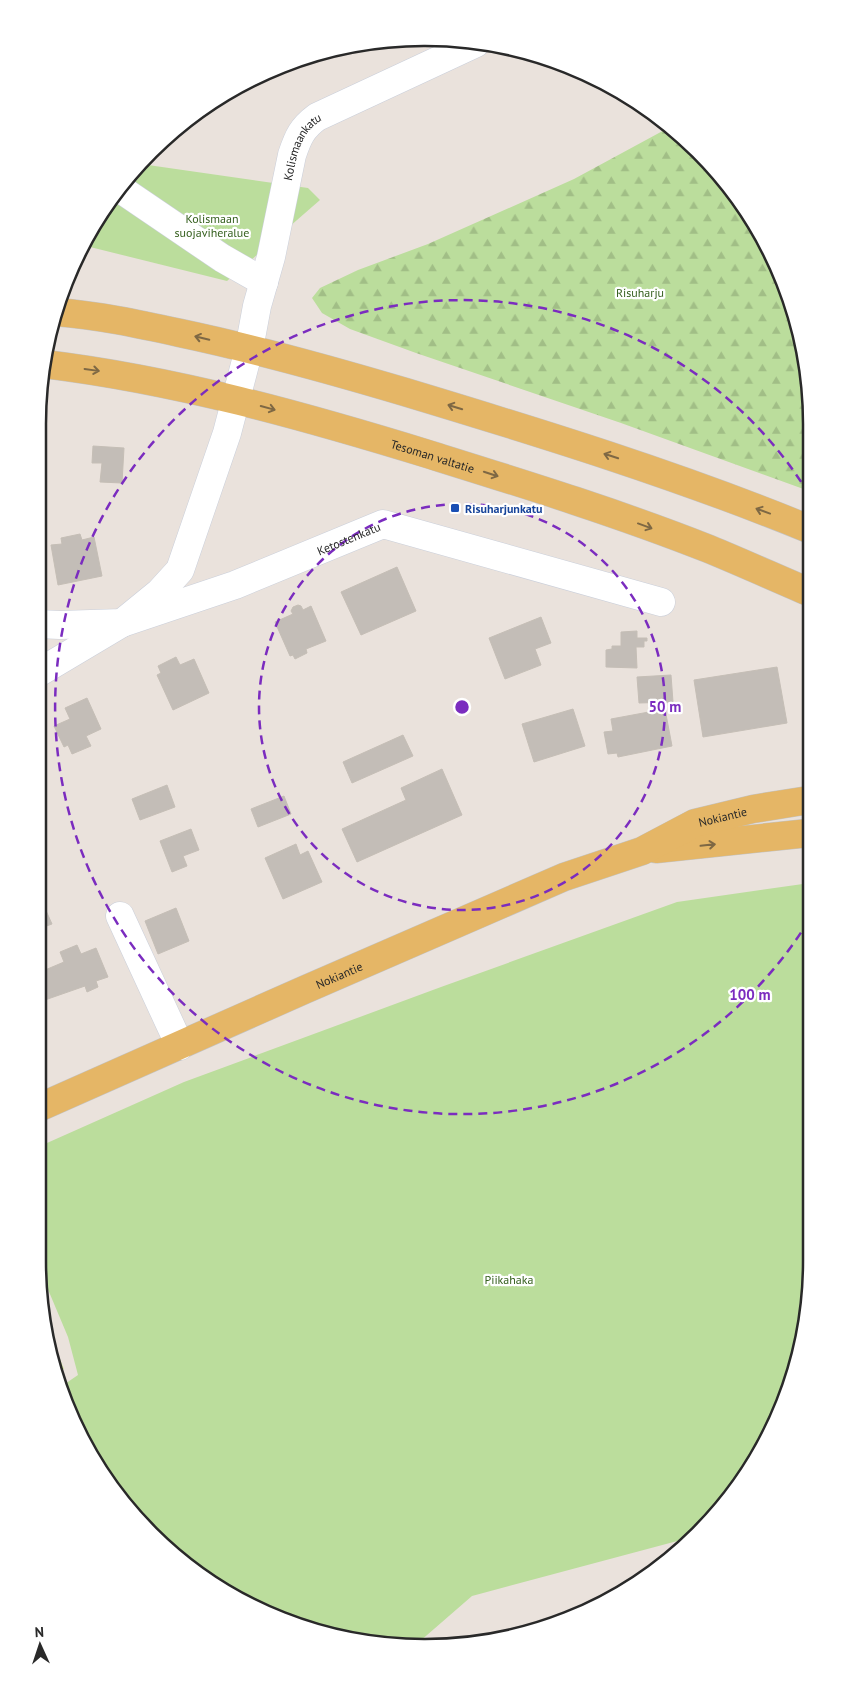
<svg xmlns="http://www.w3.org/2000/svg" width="849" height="1685" viewBox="0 0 849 1685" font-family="'PT Sans',sans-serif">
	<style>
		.forest { fill: url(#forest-firs) }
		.park { fill: #bbdd9c }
		.pitch { fill: #cee399 }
		.building { fill: #c3bdb7; stroke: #c5beb6 }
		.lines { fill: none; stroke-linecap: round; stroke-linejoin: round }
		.minor-casing { stroke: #cacfda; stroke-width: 29 }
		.major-casing { stroke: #c3c3c3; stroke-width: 29 }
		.minor { stroke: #fff; stroke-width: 28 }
		.major { stroke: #e5b666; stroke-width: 28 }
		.oneway { stroke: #7e6844 }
		.ring { fill: none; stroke: #7b2cbf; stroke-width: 2.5; stroke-dasharray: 9 6 }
		.transit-dot { fill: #1a4fb4; stroke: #fff; stroke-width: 2 }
		.labels { text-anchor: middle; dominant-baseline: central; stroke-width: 4.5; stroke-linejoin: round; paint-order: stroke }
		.street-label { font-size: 12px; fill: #292929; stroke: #fff }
		.park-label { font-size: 12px; fill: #36601f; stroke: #fff }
		.transit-label { font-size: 12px; font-weight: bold; fill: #164399; stroke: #fff; text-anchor: start }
		.rim { fill: none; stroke: #292929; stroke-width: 2.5 }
		.centre { fill: #7b2cbf; stroke: #fff; stroke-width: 2.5 }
		.ring-label { font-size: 15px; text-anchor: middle; font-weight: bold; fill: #7b2cbf; stroke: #fff; stroke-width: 4.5; stroke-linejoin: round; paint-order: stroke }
	</style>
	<defs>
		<pattern id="forest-firs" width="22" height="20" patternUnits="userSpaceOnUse" patternTransform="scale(1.25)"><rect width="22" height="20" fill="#bbdd9c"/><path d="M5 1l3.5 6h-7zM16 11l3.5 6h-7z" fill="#a1be86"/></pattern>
	</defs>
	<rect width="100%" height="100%" fill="#eae2dc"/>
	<polygon class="forest" points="670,127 679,133 732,189 782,277 808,374 809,491 621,423 416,353 350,329 322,313 312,298 320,288 358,270 428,244 574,179"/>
	<g class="park">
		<polygon points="141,164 308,188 320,200 227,281 82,245 117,189"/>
		<polygon points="810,883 811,1286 798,1360 772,1431 696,1536 472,1596 419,1642 349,1640 276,1618 210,1582 118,1496 59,1388 78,1375 68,1337 39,1268 38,1147 184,1082 441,987 677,902"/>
	</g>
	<polygon class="pitch" points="50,1335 64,1369 56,1372"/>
	<g class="building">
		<polygon points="38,439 41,439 39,484 38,483"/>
		<polygon points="93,446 124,448 122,483 100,482 102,463 92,463"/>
		<polygon points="80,534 82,540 94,537 102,576 58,585 51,545 62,544 61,538"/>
		<polygon points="397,567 416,611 361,635 341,592"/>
		<polygon points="298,605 301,606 303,610 311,606 326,641 306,649 307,653 295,659 293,655 290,656 275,622 293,614 291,611 293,607"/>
		<polygon points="541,617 551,643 535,649 541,665 505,679 489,638"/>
		<polygon points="637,631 637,638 647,638 647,641 644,641 644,647 636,647 637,668 606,667 606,650 612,649 612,646 621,646 621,632"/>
		<polygon points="176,657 180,665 194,659 209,693 173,710 157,675 161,673 158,666"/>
		<polygon points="777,667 787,723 703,737 694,680"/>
		<polygon points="671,675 673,702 639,703 637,677"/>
		<polygon points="87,698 101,729 86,736 91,746 72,754 68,745 64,747 54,726 70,719 65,708"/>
		<polygon points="573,709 585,746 534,762 522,724"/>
		<polygon points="665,709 672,746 618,757 617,753 608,754 604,732 613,731 611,719"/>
		<polygon points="403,735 413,756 352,783 343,762"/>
		<polygon points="442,769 462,815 357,862 342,829 406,800 401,788"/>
		<polygon points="167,785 175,807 140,820 132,799"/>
		<polygon points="284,796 291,814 258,827 251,809"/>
		<polygon points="191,829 199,850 183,856 187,866 172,872 160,841"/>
		<polygon points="296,844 300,855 308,851 322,882 283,899 265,858"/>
		<polygon points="43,904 52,924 38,929 38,906"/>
		<polygon points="176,908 189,941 158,954 145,921"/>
		<polygon points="77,945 81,954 96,948 108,977 96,981 98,987 87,992 85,986 42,1001 38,992 38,973 64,962 60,952"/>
	</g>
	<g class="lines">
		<defs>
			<g id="minor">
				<polyline points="119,188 222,258 264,282"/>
				<path id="s1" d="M38,624L60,625L122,623L235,585L383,524L661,602"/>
				<path id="s2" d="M38,673L122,623L160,592L180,570L227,433L249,349L257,306L271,257L292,155C298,137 302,128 317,117L476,43"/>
				<polyline points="120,916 180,1046"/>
			</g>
			<g id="major">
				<path d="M55,312C97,315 139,324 180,333C256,349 331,370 405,392C541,433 677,475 809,529"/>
				<path id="s3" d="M44,364C176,380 304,416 431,455C524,484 618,513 709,549C743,563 776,578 809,592"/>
				<polyline points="656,849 809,833"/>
				<path id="s4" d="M38,1108L304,990L564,877L642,851L695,823L753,809L809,800"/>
			</g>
		</defs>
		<use href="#minor" class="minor-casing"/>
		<use href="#major" class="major-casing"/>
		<use href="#minor" class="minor"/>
		<use href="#major" class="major"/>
	</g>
	<defs><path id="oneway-shaft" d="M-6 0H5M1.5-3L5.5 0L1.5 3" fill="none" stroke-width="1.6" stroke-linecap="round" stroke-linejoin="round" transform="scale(1.25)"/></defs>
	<g class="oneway">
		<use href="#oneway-shaft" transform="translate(202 338) rotate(-167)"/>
		<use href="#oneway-shaft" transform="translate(92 370) rotate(8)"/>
		<use href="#oneway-shaft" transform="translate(455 407) rotate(-163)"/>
		<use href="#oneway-shaft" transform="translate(268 408) rotate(15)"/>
		<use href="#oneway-shaft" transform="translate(611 456) rotate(-162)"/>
		<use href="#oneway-shaft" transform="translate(491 474) rotate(18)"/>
		<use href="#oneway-shaft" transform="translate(763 511) rotate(-160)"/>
		<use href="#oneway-shaft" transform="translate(645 526) rotate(20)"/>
		<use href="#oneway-shaft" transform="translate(708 845) rotate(-6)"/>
	</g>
	<g class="ring">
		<circle cx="462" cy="707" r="203"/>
		<path d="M809 920A407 407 0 1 1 807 491"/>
	</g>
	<rect class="transit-dot" x="450" y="503" width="10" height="10" rx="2.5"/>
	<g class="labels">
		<g class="street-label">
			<text stroke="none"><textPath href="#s2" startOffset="619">Kolismaankatu</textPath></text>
			<text stroke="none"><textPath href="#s3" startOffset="400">Tesoman valtatie</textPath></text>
			<text stroke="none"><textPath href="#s1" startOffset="326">Ketostenkatu</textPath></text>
			<text stroke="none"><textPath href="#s4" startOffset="745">Nokiantie</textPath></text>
			<text stroke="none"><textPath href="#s4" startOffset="329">Nokiantie</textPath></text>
		</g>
		<g class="park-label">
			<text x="212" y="218">Kolismaan<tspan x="212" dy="14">suojaviheralue</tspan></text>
			<text x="640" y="292">Risuharju</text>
			<text x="509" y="1279">Piikahaka</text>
		</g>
		<g class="transit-label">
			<text x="465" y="508">Risuharjunkatu</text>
		</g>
	</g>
	<path d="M0 0H849V1685H0ZM424 46H425A378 378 0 0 1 803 424V1261A378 378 0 0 1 425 1639H424A378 378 0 0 1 46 1261V424A378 378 0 0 1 424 46Z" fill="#fff" fill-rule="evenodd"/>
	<path class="rim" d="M424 46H425A378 378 0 0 1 803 424V1261A378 378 0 0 1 425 1639H424A378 378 0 0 1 46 1261V424A378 378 0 0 1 424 46Z"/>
	<circle cx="462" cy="707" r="8" class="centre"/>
	<g class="ring-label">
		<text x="665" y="712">50 m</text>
		<text x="750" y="1000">100 m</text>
	</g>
	<g transform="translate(40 1645) rotate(357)" stroke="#ffffff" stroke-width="4" paint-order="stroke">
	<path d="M0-4L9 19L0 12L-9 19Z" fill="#292929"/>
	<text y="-8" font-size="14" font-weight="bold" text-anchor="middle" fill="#292929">N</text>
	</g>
</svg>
